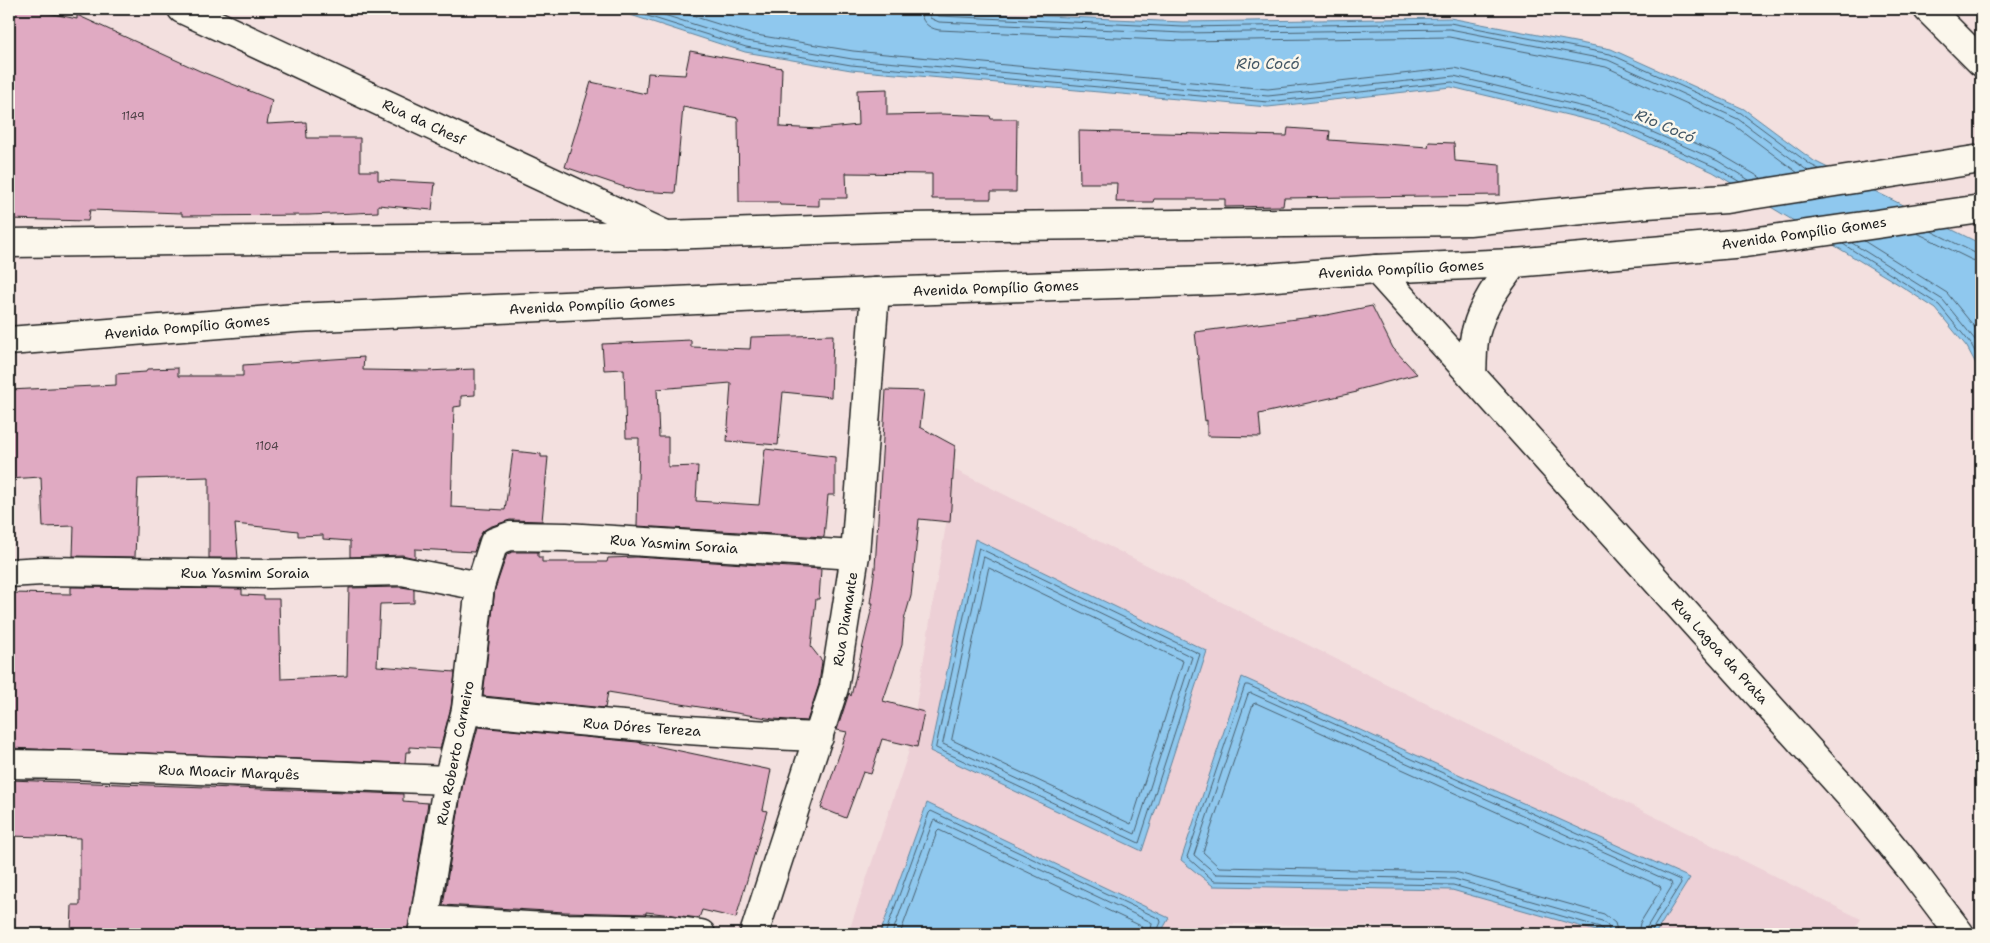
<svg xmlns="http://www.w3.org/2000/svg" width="1990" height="943" viewBox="0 0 1990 943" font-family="'Shantell Sans',sans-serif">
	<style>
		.built { fill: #edd0d6 }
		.water { fill: #8fc8ee; stroke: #61839a }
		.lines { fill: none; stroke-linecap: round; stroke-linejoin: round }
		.shore { stroke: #4a6170; stroke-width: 1 }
		.building { fill: #e0aac2; stroke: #1c1c1c }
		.minor-casing { stroke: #1c1c1c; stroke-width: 31 }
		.secondary-casing { stroke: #1c1c1c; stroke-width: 31 }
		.minor { stroke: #fbf7ec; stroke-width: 28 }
		.secondary { stroke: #fbf7ec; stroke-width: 28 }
		.labels { text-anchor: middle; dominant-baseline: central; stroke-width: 5; stroke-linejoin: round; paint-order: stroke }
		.number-label { font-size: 11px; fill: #4d4046 }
		.street-label { font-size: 14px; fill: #1c1c1c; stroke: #fbf7ec }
		.water-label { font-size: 15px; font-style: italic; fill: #445866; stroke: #fbf7ec }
	</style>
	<rect width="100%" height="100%" fill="#f3e0df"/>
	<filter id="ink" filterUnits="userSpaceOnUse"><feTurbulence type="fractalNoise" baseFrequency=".02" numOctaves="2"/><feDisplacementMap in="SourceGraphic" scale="10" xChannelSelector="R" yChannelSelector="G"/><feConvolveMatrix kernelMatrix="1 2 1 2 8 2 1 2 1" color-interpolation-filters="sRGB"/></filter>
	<g filter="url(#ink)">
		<polygon class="built" points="955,470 1861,919 1851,934 1560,934 1542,928 1220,924 1214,934 848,934 908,754"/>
		<g class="water">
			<polygon points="612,9 882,9 1183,22 1450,18 1611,49 1744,109 1814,161 1981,244 1981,373 1967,347 1936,309 1898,284 1713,172 1605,124 1451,87 1268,107 851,70 745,52"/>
			<polygon points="975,539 1207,651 1142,851 930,751"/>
			<polygon points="1242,677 1690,878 1655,934 1607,934 1452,890 1213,886 1181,860"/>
			<polygon points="927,803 1169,918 1160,934 880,934"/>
		</g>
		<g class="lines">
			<g class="shore">
				<polyline points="625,9 746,47 851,65 1268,102 1452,82 1607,119 1715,167 1740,182"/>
				<polyline points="645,9 747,41 852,59 1268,96 1454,76 1609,113 1718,161 1749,180"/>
				<polyline points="670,9 750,34 853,51 1268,89 1455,68 1612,106 1722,155 1761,178"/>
				<path d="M920,9C921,21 927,28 939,30L1183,41L1449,37L1606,67L1734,125L1798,173"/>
				<polyline points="928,9 930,18 939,22 1183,33 1450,29 1608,60 1738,119 1808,171"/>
				<polyline points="934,9 935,14 939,16 1183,27 1450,23 1610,54 1741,113 1811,165 1819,169"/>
				<polyline points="1931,231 1975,253 1981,254"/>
				<polyline points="1917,233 1972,260 1981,262"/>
				<polyline points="1864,241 1947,293 1981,335"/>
				<polyline points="1852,243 1943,300 1976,341 1981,350"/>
				<polyline points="1843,244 1939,305 1971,344 1981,363"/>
				<polygon points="979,548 1200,654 1139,843 936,748"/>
				<polygon points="984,557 1192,657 1135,834 943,744"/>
				<polygon points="989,568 1183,661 1131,824 952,740"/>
				<polyline points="885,934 929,813 931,811 1160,919 1161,922 1156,934"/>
				<polyline points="892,934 933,821 935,820 1151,922 1152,924 1150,934"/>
				<polyline points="900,934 937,832 939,830 1141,926 1142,934"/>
				<polyline points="1604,934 1603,930 1600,927 1453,885 1214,881 1187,857 1245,685 1248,685 1680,880 1681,883 1652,930 1652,934"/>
				<polyline points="1610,934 1608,926 1602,921 1454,879 1216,874 1194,855 1248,694 1251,693 1671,882 1672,886 1647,927 1645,934"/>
				<polyline points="1618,934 1615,923 1604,914 1455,872 1219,867 1203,852 1253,704 1256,703 1660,886 1661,889 1640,923 1638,934"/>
			</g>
		</g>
		<g class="building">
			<polygon points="9,9 30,9 77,19 77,15 200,71 272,100 267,124 306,122 307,138 360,138 360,171 378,171 378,180 435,183 432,210 378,205 378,212 309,215 182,216 182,213 90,210 88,221 9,219"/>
			<polygon points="690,51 782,68 780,127 820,129 858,125 857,90 887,89 887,115 942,114 990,116 991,119 1017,119 1016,192 991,192 991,199 932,199 932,174 846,173 847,198 819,198 819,206 780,205 779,202 739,202 738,118 683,107 675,193 636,191 565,167 591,82 646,94 648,73 685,75"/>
			<polygon points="1288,128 1330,131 1329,140 1428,147 1429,142 1454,143 1455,161 1500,165 1500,195 1284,198 1283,206 1225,207 1225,199 1154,199 1153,202 1116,202 1117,183 1080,183 1079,131 1287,136"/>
			<polygon points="1372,306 1393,348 1417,374 1357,390 1357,392 1259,414 1261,437 1207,436 1207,420 1205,421 1195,332 1327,315"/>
			<polygon points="833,335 831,397 783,392 778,445 727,441 731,383 657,389 659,437 668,437 668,467 698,466 696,501 759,505 765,449 835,457 835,495 828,495 824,537 637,526 639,438 626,438 624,369 604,370 602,344 691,340 691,347 750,349 751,337"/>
			<polygon points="364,357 363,370 426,371 475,369 475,395 461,396 461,406 454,407 451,507 505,510 513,451 541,454 541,457 548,457 542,521 510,520 489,527 483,531 479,537 474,552 415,549 415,558 402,555 350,557 350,541 323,539 323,535 298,536 298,531 235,524 238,558 209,558 209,477 138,479 135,557 73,556 74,526 43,527 41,477 9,479 9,390 116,385 116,374 146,372 147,369 178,368 178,376 243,376 243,365"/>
			<polygon points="886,390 924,391 920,427 955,446 950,522 919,519 911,596 904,620 902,645 883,701 924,712 917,747 882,739 871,774 863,772 846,818 821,808 847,732 837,730 849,693 851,696 873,603 870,603 875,568"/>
			<polygon points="513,552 538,552 538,557 542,557 542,562 607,562 608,558 636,557 821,569 819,599 816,599 811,647 822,661 819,684 807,721 773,719 608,692 605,708 483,696 495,589 507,554"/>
			<polygon points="71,587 242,589 242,595 264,596 264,599 279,599 281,679 347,676 349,588 401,587 414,589 414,603 380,604 377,666 455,672 451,707 440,749 410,747 410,752 406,752 405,763 9,748 9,593 71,594"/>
			<polygon points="478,727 637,742 771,770 763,810 767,811 736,918 702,910 699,918 646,912 646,914 565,912 443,905 463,783"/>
			<polygon points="9,780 403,794 403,801 428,803 407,934 71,934 72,905 80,905 80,838 9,836"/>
		</g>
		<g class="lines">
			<defs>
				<g id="minor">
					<polyline points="182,9 666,235"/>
					<polyline points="1928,9 1981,62"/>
					<polyline points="1376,269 1860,807 1914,873 1960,934"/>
					<path d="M1472,374C1473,360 1472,344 1476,331C1483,304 1498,284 1514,263"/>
					<polyline points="9,573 42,571 269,574 402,571 480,586"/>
					<path d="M466,710C583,722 700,733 819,737"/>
					<polyline points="9,764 72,765 448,780"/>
					<polyline points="425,920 564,928 672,930 701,934"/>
					<polyline points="422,934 448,780 466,710 480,586 494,542 510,536 566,537 855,555"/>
					<polyline points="754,934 834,688 855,555 875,292"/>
				</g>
				<g id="secondary">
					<polyline points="9,243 666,235 904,227 1469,221 1646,204 1726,199 1981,159"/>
					<polyline points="9,341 296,318 875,292 1238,280 1376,269 1514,263 1745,243 1981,209"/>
				</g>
			</defs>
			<use href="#minor" class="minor-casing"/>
			<use href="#secondary" class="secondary-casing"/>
			<use href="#minor" class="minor"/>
			<use href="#secondary" class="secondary"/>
		</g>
	</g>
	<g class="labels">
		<g class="number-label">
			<text x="133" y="116">1149</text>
			<text x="267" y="446">1104</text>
		</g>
		<g class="street-label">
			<text transform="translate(424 122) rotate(25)">Rua da Chesf</text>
			<text transform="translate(1804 233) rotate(-8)">Avenida Pompílio Gomes</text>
			<text transform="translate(1401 269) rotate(-3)">Avenida Pompílio Gomes</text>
			<text transform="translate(996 288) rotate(-2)">Avenida Pompílio Gomes</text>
			<text transform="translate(592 305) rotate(-3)">Avenida Pompílio Gomes</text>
			<text transform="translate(187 327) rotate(-5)">Avenida Pompílio Gomes</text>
			<text transform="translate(674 544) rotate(4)">Rua Yasmim Soraia</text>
			<text x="245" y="573">Rua Yasmim Soraia</text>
			<text transform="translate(845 619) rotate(-81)">Rua Diamante</text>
			<text transform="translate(1720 651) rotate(48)">Rua Lagoa da Prata</text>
			<text transform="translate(642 727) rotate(4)">Rua Dóres Tereza</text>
			<text transform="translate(455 753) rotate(-79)">Rua Roberto Carneiro</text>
			<text transform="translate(229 772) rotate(2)">Rua Moacir Marquês</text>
		</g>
		<g class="water-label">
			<text x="1268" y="64">Rio Cocó</text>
			<text transform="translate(1665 126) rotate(23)">Rio Cocó</text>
		</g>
	</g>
	<rect width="1990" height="943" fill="none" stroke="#fbf7ec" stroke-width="30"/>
	<rect x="15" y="15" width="1960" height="913" fill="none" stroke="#1c1c1c" stroke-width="2" filter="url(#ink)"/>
</svg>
